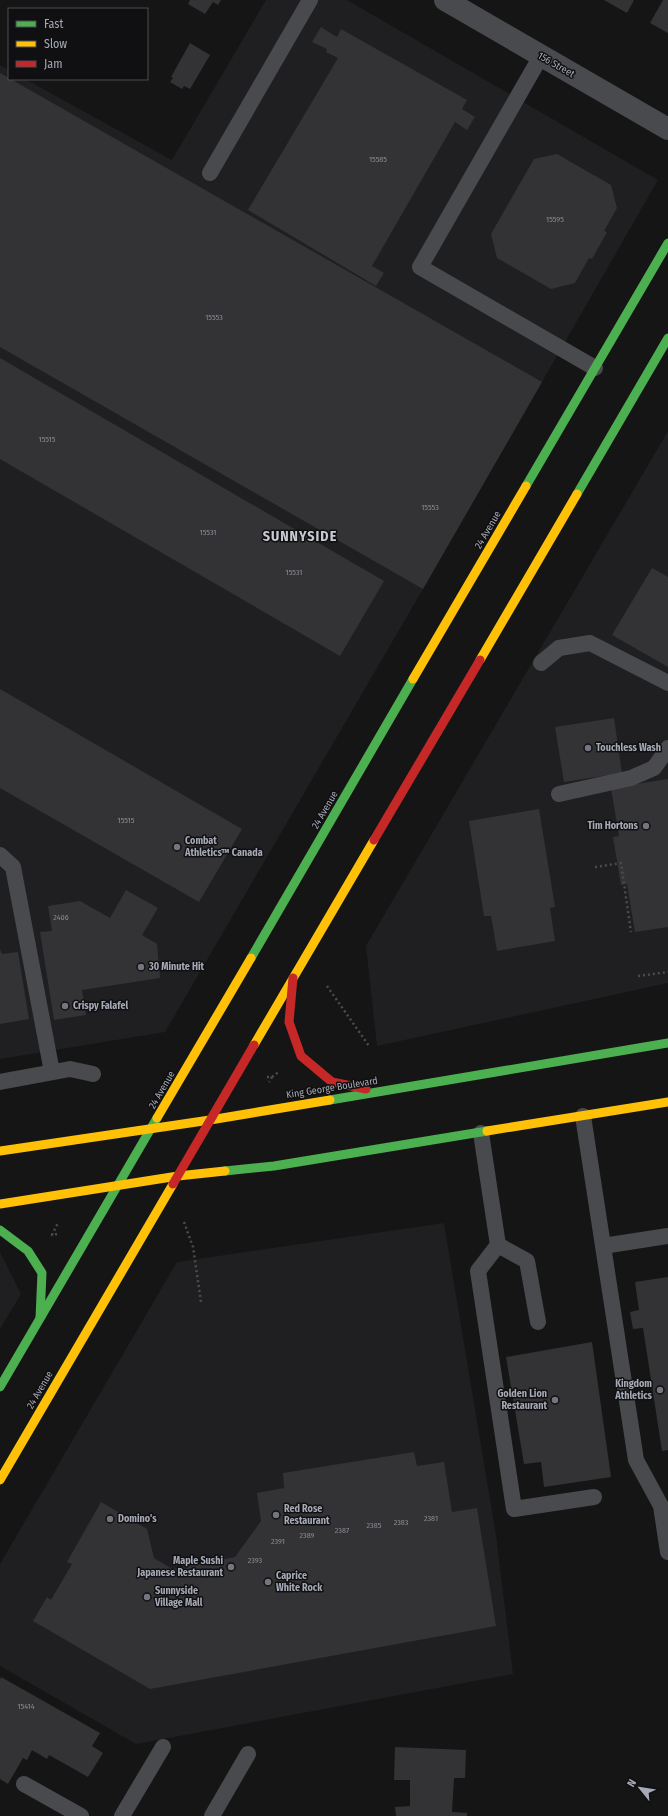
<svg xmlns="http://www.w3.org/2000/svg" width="668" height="1816" viewBox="0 0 668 1816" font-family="'Fira Sans Condensed',sans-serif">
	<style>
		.built { fill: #1f1f21 }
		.building { fill: #333335 }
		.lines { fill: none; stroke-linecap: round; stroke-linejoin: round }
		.path { stroke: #4b4c50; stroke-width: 2.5; stroke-dasharray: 2 3; stroke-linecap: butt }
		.lane { stroke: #494a4e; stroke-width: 16 }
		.street { stroke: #494a4e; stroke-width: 22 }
		.fast { stroke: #4caf50; stroke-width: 9 }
		.slow { stroke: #ffc107; stroke-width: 9 }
		.jam { stroke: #c62828; stroke-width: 9 }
		.poi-dot { fill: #73767e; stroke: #100f11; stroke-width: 1.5 }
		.labels { text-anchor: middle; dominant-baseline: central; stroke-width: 3; stroke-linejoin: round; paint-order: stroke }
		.number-label { font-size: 8px; fill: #898c96 }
		.street-label { font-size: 10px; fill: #a6aab6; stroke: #100f11 }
		.poi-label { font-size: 10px; font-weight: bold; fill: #a6aab6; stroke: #100f11; text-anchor: start }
		.district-label { font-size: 14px; font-weight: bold; letter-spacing: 1px; fill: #c7c9d2; stroke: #100f11 }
	</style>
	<rect width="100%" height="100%" fill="#151515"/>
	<g class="built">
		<polygon points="266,0 347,0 658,180 423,589 165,1032 0,1059 0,65 9,70 9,79 25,79 172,160"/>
		<polygon points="668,431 668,983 377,1046 366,946"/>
		<polygon points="444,1223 496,1535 513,1674 136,1744 0,1666 0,1564 177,1262"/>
		<polygon points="0,1252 21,1294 0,1329"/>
	</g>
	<g class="building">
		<polygon points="190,0 221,0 218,5 213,2 205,14 188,4"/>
		<polygon points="604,0 634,0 627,13"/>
		<polygon points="663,0 668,0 668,33 650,23"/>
		<polygon points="321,27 337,37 341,29 467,100 462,109 475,117 467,130 455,122 372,266 384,273 376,286 248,210 338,58 326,52 327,49 312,42"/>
		<polygon points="190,43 210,55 190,89 184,86 182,89 170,82 173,78 171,77"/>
		<polygon points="0,73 542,382 423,589 0,347"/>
		<polygon points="557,154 611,185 617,208 604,231 607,232 592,259 589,258 575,283 551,289 497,258 491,234 534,159"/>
		<polygon points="0,358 384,581 340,656 0,459"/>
		<polygon points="652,568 668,577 668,667 612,635"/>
		<polygon points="0,689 242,829 199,902 0,788"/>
		<polygon points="614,718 622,773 564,782 555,727"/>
		<polygon points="668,779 668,927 635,932 627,884 621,885 613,837 619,836 611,788"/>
		<polygon points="539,809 555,907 550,908 555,941 497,951 491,916 484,916 469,821"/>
		<polygon points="126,890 158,908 142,935 157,944 160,978 82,990 86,1015 54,1020 40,932 52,931 48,906 80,901 110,918"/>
		<polygon points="0,949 2,954 18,952 29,1019 0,1024"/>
		<polygon points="668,1277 668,1450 662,1451 643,1328 633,1329 630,1312 639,1310 635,1282"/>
		<polygon points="592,1342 611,1477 544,1487 541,1462 524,1464 506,1357"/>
		<polygon points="414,1452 417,1466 444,1462 452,1512 477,1508 496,1626 150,1689 33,1621 47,1597 51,1600 72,1564 67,1562 101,1502 147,1529 154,1558 172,1569 235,1557 261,1521 257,1493 284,1488 283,1473"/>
		<polygon points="1,1677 100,1733 92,1746 103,1753 88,1777 49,1755 47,1759 32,1750 27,1760 23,1758 8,1784 0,1779 0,1680"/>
		<polygon points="395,1747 466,1750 465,1778 454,1778 452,1812 467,1813 467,1816 396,1816 395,1807 410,1806 410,1780 394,1780"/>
	</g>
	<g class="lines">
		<g class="path">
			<polyline points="595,867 621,863 631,932"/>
			<polyline points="638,976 668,972"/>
			<polyline points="327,986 369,1046"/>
			<polyline points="267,1077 272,1077 269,1082"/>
			<polyline points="272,1077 280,1071"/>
			<polyline points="184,1222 193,1247 201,1302"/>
			<polyline points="57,1234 52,1235 58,1223"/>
		</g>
		<g class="lane">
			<polyline points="541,56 420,267 595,368"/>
			<polyline points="210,173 310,0"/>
			<polyline points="541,663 559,648 590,643 668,683"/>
			<polyline points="559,794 631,778 654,768 668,748"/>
			<polyline points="0,855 13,867 52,1072"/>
			<polyline points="0,1082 70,1069 93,1074"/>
			<polyline points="583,1116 636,1460 661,1506 668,1552"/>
			<polyline points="481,1133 498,1245 527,1261 538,1322"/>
			<polyline points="498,1245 478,1271 514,1509 594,1497"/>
			<polyline points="603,1246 668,1236"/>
			<polyline points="24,1784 81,1816"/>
			<polyline points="122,1816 163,1747"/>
			<polyline points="212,1816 248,1754"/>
		</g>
		<polyline class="street" points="445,0 668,129"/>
		<g class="fast">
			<polyline points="526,486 668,243"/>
			<polyline points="577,494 668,338"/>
			<polyline points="251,958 413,679"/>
			<polyline points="330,1100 668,1043"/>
			<polyline points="225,1171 274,1166 487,1131"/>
			<polyline points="0,1230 28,1251 42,1273 40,1318"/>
			<polyline points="0,1387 157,1118"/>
		</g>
		<g class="slow">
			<polyline points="480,660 577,494"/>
			<polyline points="413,679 526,486"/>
			<polyline points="254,1045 374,840"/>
			<polyline points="157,1118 251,958"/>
			<polyline points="487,1131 668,1102"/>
			<polyline points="0,1151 210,1120 330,1100"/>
			<polyline points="0,1204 178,1176 225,1171"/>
			<polyline points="0,1480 173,1184"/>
		</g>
		<g class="jam">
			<polyline points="374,840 480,660"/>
			<polyline points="293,978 289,1022 301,1056 332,1082 366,1089"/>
			<polyline points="173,1184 254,1045"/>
		</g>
	</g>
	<g class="poi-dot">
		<circle cx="588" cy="748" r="4"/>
		<circle cx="646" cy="826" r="4"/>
		<circle cx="177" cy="847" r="4"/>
		<circle cx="141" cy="967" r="4"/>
		<circle cx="65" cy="1006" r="4"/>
		<circle cx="660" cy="1390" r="4"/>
		<circle cx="555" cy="1400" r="4"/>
		<circle cx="276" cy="1515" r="4"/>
		<circle cx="110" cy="1519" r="4"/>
		<circle cx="231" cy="1567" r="4"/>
		<circle cx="268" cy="1582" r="4"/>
		<circle cx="147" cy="1597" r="4"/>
	</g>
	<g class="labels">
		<g class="number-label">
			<text x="378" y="159">15585</text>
			<text x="555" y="219">15595</text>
			<text x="214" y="317">15553</text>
			<text x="47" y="439">15515</text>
			<text x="430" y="507">15553</text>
			<text x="208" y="532">15531</text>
			<text x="294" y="572">15531</text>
			<text x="126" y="820">15515</text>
			<text x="61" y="917">2406</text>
			<text x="431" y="1518">2381</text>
			<text x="401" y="1522">2383</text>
			<text x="374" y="1525">2385</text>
			<text x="342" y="1530">2387</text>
			<text x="307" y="1535">2389</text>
			<text x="278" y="1541">2391</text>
			<text x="255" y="1560">2393</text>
			<text x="26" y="1706">15414</text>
		</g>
		<g class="street-label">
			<text transform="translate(556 65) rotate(30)">156 Street</text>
			<text transform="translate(488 530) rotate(-60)">24 Avenue</text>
			<text transform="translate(325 810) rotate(-60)">24 Avenue</text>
			<text transform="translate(332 1088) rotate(-9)">King George Boulevard</text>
			<text transform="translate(162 1090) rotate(-60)">24 Avenue</text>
			<text transform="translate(40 1390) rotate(-60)">24 Avenue</text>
		</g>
		<g class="poi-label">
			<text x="596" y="748">Touchless Wash</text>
			<text x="638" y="826" text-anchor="end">Tim Hortons</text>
			<text x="185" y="841">Combat<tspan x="185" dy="12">Athletics™ Canada</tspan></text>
			<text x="149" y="967">30 Minute Hit</text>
			<text x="73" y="1006">Crispy Falafel</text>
			<text x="652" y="1384" text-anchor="end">Kingdom<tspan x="652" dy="12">Athletics</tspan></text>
			<text x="547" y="1394" text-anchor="end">Golden Lion<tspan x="547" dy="12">Restaurant</tspan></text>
			<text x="284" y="1509">Red Rose<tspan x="284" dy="12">Restaurant</tspan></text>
			<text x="118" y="1519">Domino's</text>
			<text x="223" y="1561" text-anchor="end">Maple Sushi<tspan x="223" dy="12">Japanese Restaurant</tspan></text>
			<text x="276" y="1576">Caprice<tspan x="276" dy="12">White Rock</tspan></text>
			<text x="155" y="1591">Sunnyside<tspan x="155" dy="12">Village Mall</tspan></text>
		</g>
		<g class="district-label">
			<text x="300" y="536">SUNNYSIDE</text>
		</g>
	</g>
	<rect x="8" y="8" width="140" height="72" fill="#100f11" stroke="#4c4d53"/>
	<rect x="16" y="21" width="20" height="6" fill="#4caf50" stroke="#4c4d53"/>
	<text x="44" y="28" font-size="12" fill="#a6aab6">Fast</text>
	<rect x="16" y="41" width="20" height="6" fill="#ffc107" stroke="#4c4d53"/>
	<text x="44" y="48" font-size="12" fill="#a6aab6">Slow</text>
	<rect x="16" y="61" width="20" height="6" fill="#c62828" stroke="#4c4d53"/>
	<text x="44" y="68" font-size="12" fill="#a6aab6">Jam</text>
	<g transform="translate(640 1788) rotate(300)" stroke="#100f11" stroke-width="3" paint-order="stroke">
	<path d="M0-3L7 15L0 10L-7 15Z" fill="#a6aab6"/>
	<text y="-6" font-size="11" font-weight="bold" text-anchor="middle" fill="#a6aab6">N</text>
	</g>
</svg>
